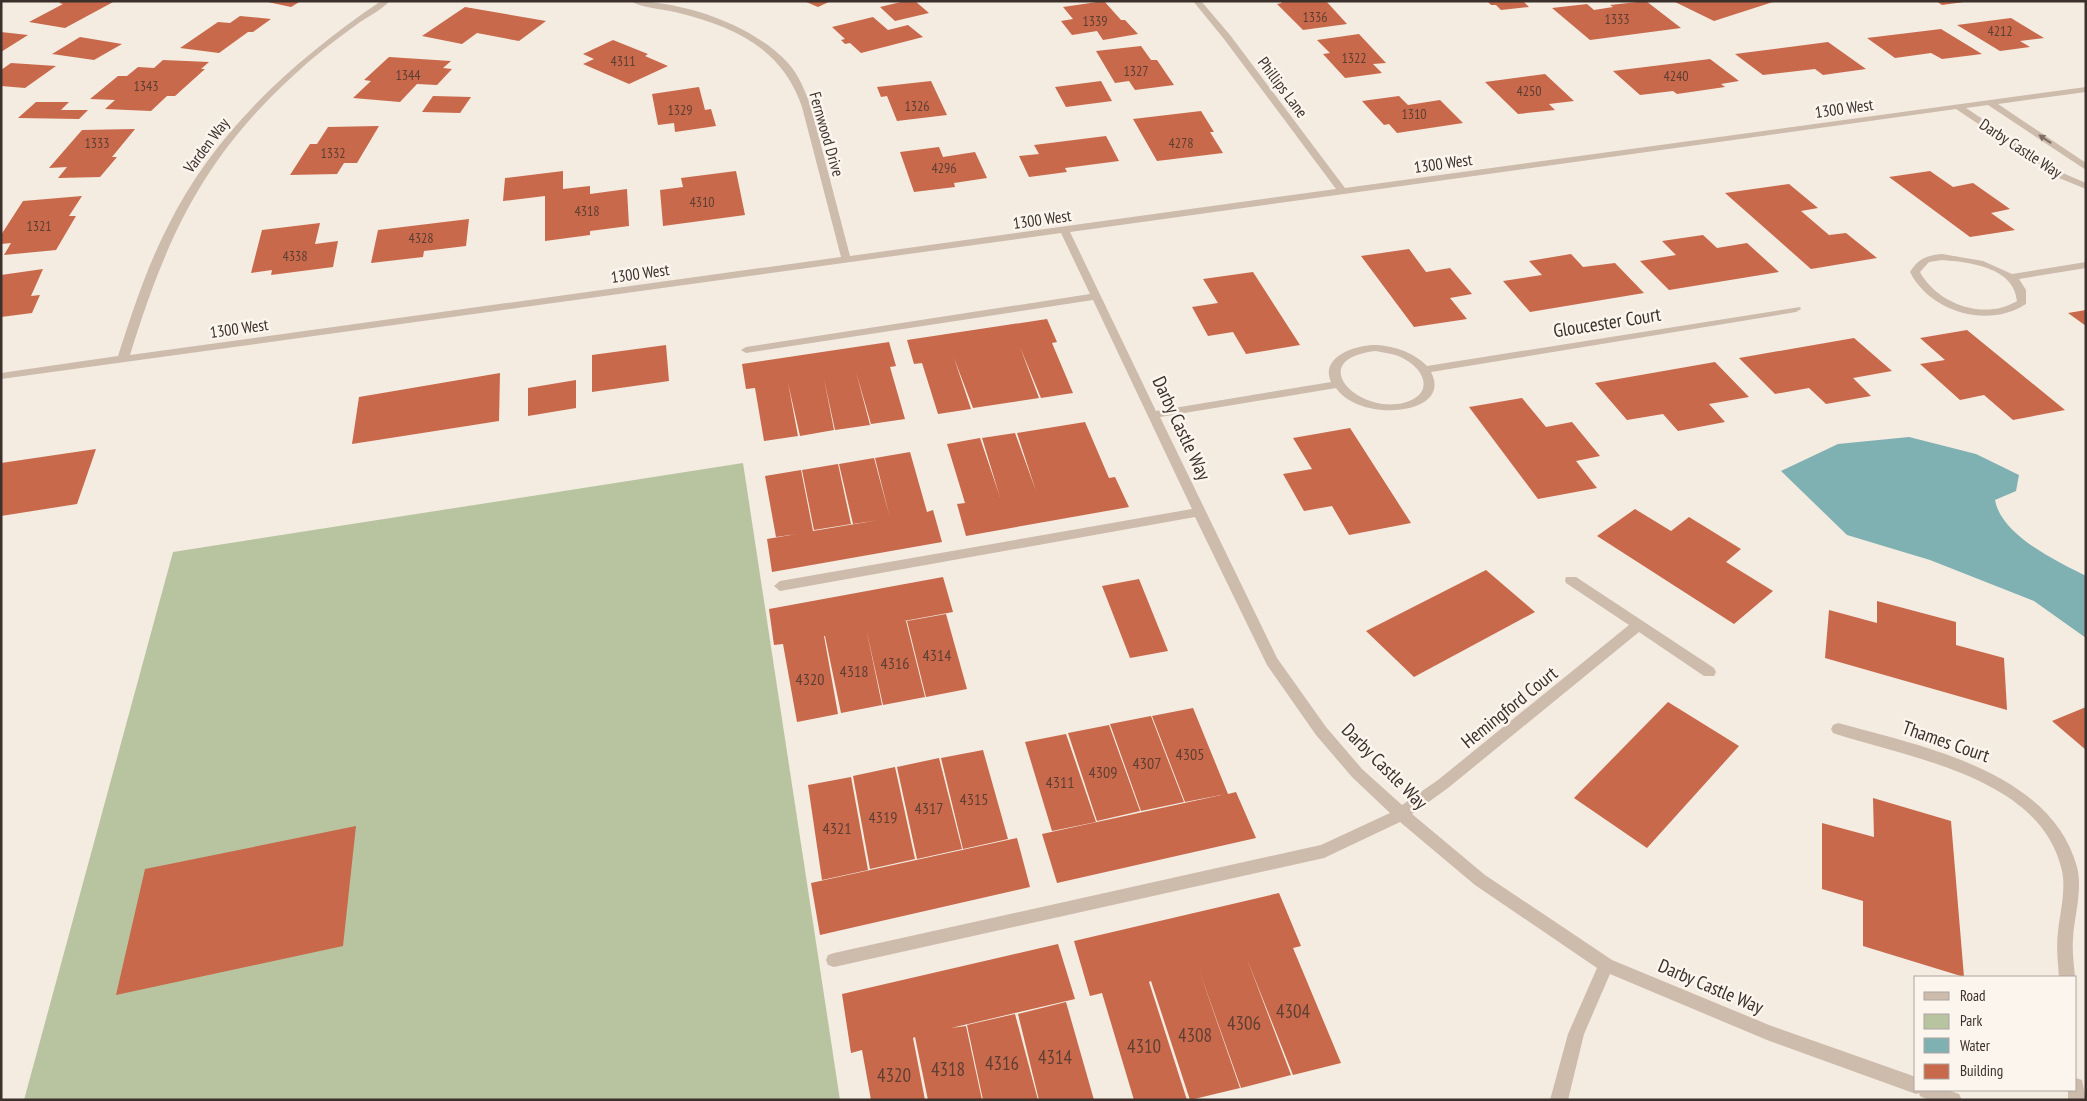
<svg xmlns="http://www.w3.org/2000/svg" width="2087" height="1101" viewBox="0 0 2087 1101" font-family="'PT Sans Narrow',sans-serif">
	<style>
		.green { fill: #b8c4a0 }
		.water { fill: #7fb0b2 }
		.building { fill: #c8694b }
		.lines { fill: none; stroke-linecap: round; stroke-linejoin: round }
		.minor { fill: #cdbbac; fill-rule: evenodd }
		.oneway { fill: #7d6f65 }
		.labels { text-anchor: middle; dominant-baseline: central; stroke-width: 5; stroke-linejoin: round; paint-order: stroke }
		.far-number-label { font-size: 14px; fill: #5e3e33 }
		.far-street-label { font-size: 16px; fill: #3b302b; stroke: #fbf5ee }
		.number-label { font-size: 16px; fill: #5e3e33 }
		.street-label { font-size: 19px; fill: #3b302b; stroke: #fbf5ee }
		.near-number-label { font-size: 19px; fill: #5e3e33 }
	</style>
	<rect width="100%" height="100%" fill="#f4ebe1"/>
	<polygon class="green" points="743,463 840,1100 24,1100 173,552"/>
	<path class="water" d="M1909,437L1976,454L2019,475L2016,491L1995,500C2001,535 2056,561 2086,576V638L2034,601L1930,560L1847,535L1781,471L1838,444Z"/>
	<g class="building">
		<polygon points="63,1 115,1 65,28 29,22 63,4 59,3"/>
		<polygon points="263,1 301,1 291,7"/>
		<polygon points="804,1 831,1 818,7"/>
		<polygon points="905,1 915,1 929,13 895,21 880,7"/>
		<polygon points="1104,1 1121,20 1125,20 1138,34 1103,40 1097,31 1072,35 1061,21 1073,19 1063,7"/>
		<polygon points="1280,1 1326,1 1347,24 1303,30 1277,4 1282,3"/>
		<polygon points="1487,1 1523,1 1529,7 1501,10 1496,5 1491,5"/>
		<polygon points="1646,1 1681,28 1590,40 1552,8 1587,4 1594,10 1613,7 1610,5"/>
		<polygon points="1673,1 1773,1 1773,2 1714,21"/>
		<polygon points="1936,1 1963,1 1964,2 1942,5"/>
		<polygon points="465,7 546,21 519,41 477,33 462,44 422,36"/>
		<polygon points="240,16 271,19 253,32 248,32 219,53 180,48 218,22 230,23"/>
		<polygon points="873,17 888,30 908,25 923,37 861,53 850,43 845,44 841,40 845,39 832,27"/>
		<polygon points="2011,18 2044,38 2020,41 2030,47 2000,51 1957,25"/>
		<polygon points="1941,29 1982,54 1942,59 1931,53 1895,58 1867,38"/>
		<polygon points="1,32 28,35 1,52"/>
		<polygon points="1359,34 1386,63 1373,64 1382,73 1345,78 1323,54 1330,53 1317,40"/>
		<polygon points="80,37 122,44 94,60 52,54"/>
		<polygon points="613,40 648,54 645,56 668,66 629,84 583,64 594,59 583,54"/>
		<polygon points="1828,42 1866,69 1823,75 1815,69 1763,75 1735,54"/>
		<polygon points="1141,46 1151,60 1157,60 1174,85 1135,90 1129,81 1115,83 1096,51"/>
		<polygon points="389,57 451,61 443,68 452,69 437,85 417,84 400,102 353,98 371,81 364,80"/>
		<polygon points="1710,59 1739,81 1721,84 1725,87 1677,94 1673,91 1640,95 1613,71"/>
		<polygon points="163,60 209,62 201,69 205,69 175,96 167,96 151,111 105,109 115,100 90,99 118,76 127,76 138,67 154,68"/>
		<polygon points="11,63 56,66 25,88 1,86 1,70"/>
		<polygon points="1545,74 1574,101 1549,104 1555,110 1518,114 1485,82"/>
		<polygon points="931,81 947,115 897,121 887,96 881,97 877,87"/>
		<polygon points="1101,81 1112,101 1066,107 1055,87"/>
		<polygon points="699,87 705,110 711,109 716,126 675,132 674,123 658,125 652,94"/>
		<polygon points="433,96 471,97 460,113 422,112"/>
		<polygon points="1399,96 1408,105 1440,100 1463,123 1397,133 1389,124 1384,125 1362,101"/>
		<polygon points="36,102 69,102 61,110 88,110 79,119 18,118"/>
		<polygon points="1201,111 1214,132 1210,132 1223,153 1157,161 1133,119"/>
		<polygon points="379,126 357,163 344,163 337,174 290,175 310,144 317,144 328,127"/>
		<polygon points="135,129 112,157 117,157 100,177 58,178 67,167 49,168 82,130"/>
		<polygon points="1106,136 1119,161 1065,168 1067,172 1029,177 1019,156 1039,154 1034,145"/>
		<polygon points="939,147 943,157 975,152 987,178 954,183 955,187 914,192 900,152"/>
		<polygon points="563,171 563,189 590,186 590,194 627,189 629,226 590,231 590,235 545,241 545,196 503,201 505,178"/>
		<polygon points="736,171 745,215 663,226 660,190 683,187 681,178"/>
		<polygon points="1930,171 1953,187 1973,183 2010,209 1991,213 2015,230 1970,237 1889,177"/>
		<polygon points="1789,184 1818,208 1801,211 1829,235 1846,233 1877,258 1811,269 1725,193"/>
		<polygon points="82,196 69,216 76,216 56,250 4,255 11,243 1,244 1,235 23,201"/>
		<polygon points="469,219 466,246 424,251 423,257 371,263 378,230"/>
		<polygon points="320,223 315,244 338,241 333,267 271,275 272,270 251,273 262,230"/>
		<polygon points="1703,235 1717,248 1747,243 1779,272 1669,290 1640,261 1676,255 1662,241"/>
		<polygon points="1409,249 1426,272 1450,268 1472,294 1450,298 1467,319 1414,327 1361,256"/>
		<polygon points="1571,254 1583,267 1615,263 1644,293 1530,312 1503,281 1542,275 1529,261"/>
		<polygon points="43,269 31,296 40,295 32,313 1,317 1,275"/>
		<polygon points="1253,272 1300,345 1246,354 1233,332 1208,336 1192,307 1218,303 1203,279"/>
		<polygon points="2086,310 2086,326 2068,313"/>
		<polygon points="1047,319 1057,342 1052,343 1073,393 1041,398 1020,347 1039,398 973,408 954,358 971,409 938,414 922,363 914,364 907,340"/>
		<polygon points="1967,330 2065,410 2013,420 1984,395 1960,400 1920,364 1945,360 1920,338"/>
		<polygon points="1854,338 1892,371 1853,378 1871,396 1826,404 1809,388 1775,394 1739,358"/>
		<polygon points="889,342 896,366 890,367 905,419 871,424 856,372 870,425 835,430 824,379 834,430 800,436 788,383 798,436 764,441 755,388 746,389 742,364"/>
		<polygon points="666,345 669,381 592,392 592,355"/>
		<polygon points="1715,362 1749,397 1709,404 1725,422 1678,431 1663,414 1627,420 1595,383"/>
		<polygon points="500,373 499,421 352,444 359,397"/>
		<polygon points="576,380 576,408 528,416 528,388"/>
		<polygon points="1522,398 1546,427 1572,422 1600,456 1576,461 1597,488 1538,499 1469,407"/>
		<polygon points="1085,422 1109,478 1115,477 1129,507 966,536 957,504 965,503 947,444 980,438 1000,497 982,438 1015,433 1036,491 1017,433"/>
		<polygon points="1350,428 1411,523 1349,535 1332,506 1304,511 1283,474 1312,469 1293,438"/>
		<polygon points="96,449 77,504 1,516 1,463"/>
		<polygon points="910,452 927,512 933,510 942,542 772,572 767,539 797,534 776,537 765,476 801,470 813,531 879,520 853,524 839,464 874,458 890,518 875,458"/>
		<polygon points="838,464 851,524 814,530 802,470"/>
		<polygon points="1635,509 1671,531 1689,517 1741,549 1726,562 1773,591 1734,624 1597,536"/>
		<polygon points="1486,570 1535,612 1414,677 1366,631"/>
		<polygon points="943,577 953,612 904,621 906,621 925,697 883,705 866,628 882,705 841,713 825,636 824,636 838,714 797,722 783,644 774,645 769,609"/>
		<polygon points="1139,579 1168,651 1130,658 1102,586"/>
		<polygon points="1877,601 1956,622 1956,645 2004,658 2007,710 1825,658 1829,610 1877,623"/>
		<polygon points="946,614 967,689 926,697 907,621"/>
		<polygon points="1668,702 1739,746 1647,848 1574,798"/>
		<polygon points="2086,707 2086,750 2052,721"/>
		<polygon points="1193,708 1228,794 1236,792 1256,838 1057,883 1042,834 1226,794 1185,802 1152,716"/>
		<polygon points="1151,716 1184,802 1141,811 1110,724"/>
		<polygon points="1109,725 1140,811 1097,821 1068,733"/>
		<polygon points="1066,734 1096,822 1052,831 1025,742"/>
		<polygon points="983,750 1008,839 963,849 941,758"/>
		<polygon points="939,758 962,849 917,859 897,767"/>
		<polygon points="895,767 915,859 870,869 853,776"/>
		<polygon points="851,777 868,870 822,880 808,785"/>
		<polygon points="1873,798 1951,821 1964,977 1863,946 1863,901 1822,889 1822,823 1874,837"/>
		<polygon points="356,826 343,946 116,995 145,869"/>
		<polygon points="1017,838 1030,887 820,935 811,883"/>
		<polygon points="1279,893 1301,946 1293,948 1341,1063 1293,1075 1247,959 1291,1075 1241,1088 1199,970 1240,1088 1190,1100 1151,981 1149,982 1187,1100 1134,1100 1102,993 1090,996 1074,941"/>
		<polygon points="1058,944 1075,999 951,1028 966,1026 982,1100 928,1100 915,1037 913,1038 925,1100 871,1100 862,1050 851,1053 842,994"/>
		<polygon points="1066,1002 1094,1100 1039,1100 1018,1014"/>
		<polygon points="1015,1014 1038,1100 983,1100 967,1025"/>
	</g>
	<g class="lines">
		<g class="minor">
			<path d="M381,1H390C380,11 367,17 356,25C334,41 313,57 294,75C202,159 166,239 130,355L841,257L802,107C782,47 732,26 675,12C662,9 642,8 630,1C682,1 752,24 788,63C799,75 805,91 811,107L850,256L1336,189L1224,39L1193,1H1201L1230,35L1345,188L2086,87V92L1998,104L2086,163V170L1988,105L1966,108L2065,174L2086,183V189L2059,178L1956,109L1070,232L1156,411L1331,382C1319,356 1358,344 1377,345C1395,346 1415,353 1427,366L1800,307L1801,309L1796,312L1431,372C1454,416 1359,423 1336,388L1160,417L1277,658L1326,727L1362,769L1402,805L1438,780L1629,625L1566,583L1565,580L1566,577H1576L1714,668L1716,672L1714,676H1704L1639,632L1448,788L1412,814L1485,875L1612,960L1769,1025L1916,1077V1090H1948L1959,1094L1962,1100H1929L1920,1096L1919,1093L1916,1094L1767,1040L1610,974L1584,1034L1568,1100H1550L1568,1034L1597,968L1475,885L1400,822L1324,858L834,967L828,965L826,960L828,955L834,953L1321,845L1390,813L1352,777L1316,735L1267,665L1195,517L780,591L774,586L780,581L1192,509L1093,300L746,353L741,350L746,347L1090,294L1061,233L1,379V373L118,356C132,313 146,269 167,228C214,132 293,61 381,1ZM1376,351C1386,353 1397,354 1406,360C1428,373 1432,396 1403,403C1357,414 1304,359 1376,351Z"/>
			<path d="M1942,254L1983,261L2012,274L2086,262V268L2019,279L2026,290V304C1988,329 1930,312 1910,272C1918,259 1927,255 1942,254ZM1942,260C1969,262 2014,267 2017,301C1985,321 1937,304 1920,272L1929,262Z"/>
			<path d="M1838,723C1921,746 2051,771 2077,867C2083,890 2074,917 2073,939C2072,952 2074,965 2075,977H2059C2058,962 2056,947 2058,932C2060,912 2067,887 2061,867C2038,776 1908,758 1833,733L1831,729L1833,725Z"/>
			<polygon points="2076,1078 2082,1080 2086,1100 2068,1100 2068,1090 2076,1090"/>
		</g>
	</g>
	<defs><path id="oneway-solid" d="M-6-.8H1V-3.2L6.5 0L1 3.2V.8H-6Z" transform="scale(1.25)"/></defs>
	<use class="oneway" href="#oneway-solid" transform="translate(2045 139) rotate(-146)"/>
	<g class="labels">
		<g class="far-number-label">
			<text x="1315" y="17">1336</text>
			<text x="1617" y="19">1333</text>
			<text x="1095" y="21">1339</text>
			<text x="2000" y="31">4212</text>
			<text x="1354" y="58">1322</text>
			<text x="623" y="61">4311</text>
			<text x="1136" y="71">1327</text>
			<text x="408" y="75">1344</text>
			<text x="1676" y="76">4240</text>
			<text x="146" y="86">1343</text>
			<text x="1529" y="91">4250</text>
			<text x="917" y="106">1326</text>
			<text x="680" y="110">1329</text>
			<text x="1414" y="114">1310</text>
			<text x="97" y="143">1333</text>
			<text x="1181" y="143">4278</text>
			<text x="333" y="153">1332</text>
			<text x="944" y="168">4296</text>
			<text x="702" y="202">4310</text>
			<text x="587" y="211">4318</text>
			<text x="39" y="226">1321</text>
			<text x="421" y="238">4328</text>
			<text x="295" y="256">4338</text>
		</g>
		<g class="far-street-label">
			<text transform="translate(1283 87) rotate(53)">Phillips Lane</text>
			<text transform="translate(1844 108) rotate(-8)">1300 West</text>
			<text transform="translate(827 134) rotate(74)">Fernwood Drive</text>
			<text transform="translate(206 145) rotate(-53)">Varden Way</text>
			<text transform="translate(2021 148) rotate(33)">Darby Castle Way</text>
			<text transform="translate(1443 163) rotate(-8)">1300 West</text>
			<text transform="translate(1042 219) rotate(-8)">1300 West</text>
			<text transform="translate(640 273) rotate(-8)">1300 West</text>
			<text transform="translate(239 328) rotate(-8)">1300 West</text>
		</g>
		<g class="number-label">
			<text x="937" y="655">4314</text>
			<text x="895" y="663">4316</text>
			<text x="854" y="671">4318</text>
			<text x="810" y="679">4320</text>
			<text x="1190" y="754">4305</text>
			<text x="1147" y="763">4307</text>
			<text x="1103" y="772">4309</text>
			<text x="1060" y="782">4311</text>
			<text x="974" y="799">4315</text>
			<text x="929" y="808">4317</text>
			<text x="883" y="817">4319</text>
			<text x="837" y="828">4321</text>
		</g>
		<g class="street-label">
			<text transform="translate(1607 322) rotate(-9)">Gloucester Court</text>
			<text transform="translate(1182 428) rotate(65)">Darby Castle Way</text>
			<text transform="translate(1509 707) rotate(-39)">Hemingford Court</text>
			<text transform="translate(1946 741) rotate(19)">Thames Court</text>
			<text transform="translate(1385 766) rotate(45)">Darby Castle Way</text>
			<text transform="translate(1711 986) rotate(23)">Darby Castle Way</text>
		</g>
		<g class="near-number-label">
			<text x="1293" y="1011">4304</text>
			<text x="1244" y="1023">4306</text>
			<text x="1195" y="1035">4308</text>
			<text x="1144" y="1046">4310</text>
			<text x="1055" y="1057">4314</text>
			<text x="1002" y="1063">4316</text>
			<text x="948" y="1069">4318</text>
			<text x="894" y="1075">4320</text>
		</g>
	</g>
	<rect width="2087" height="1101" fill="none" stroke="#3b302b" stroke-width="5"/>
	<rect x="1914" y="976" width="162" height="115" fill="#fbf5ee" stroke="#aea6a0"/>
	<rect x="1924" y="992" width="25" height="8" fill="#cdbbac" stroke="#aea6a0"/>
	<text x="1960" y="1001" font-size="15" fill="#3b302b">Road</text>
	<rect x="1924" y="1014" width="25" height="15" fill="#b8c4a0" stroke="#aea6a0"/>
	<text x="1960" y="1026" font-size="15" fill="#3b302b">Park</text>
	<rect x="1924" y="1038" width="25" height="15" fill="#7fb0b2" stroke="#aea6a0"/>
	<text x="1960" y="1051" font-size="15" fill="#3b302b">Water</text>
	<rect x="1924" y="1064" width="25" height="15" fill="#c8694b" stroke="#aea6a0"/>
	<text x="1960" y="1076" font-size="15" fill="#3b302b">Building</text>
</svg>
